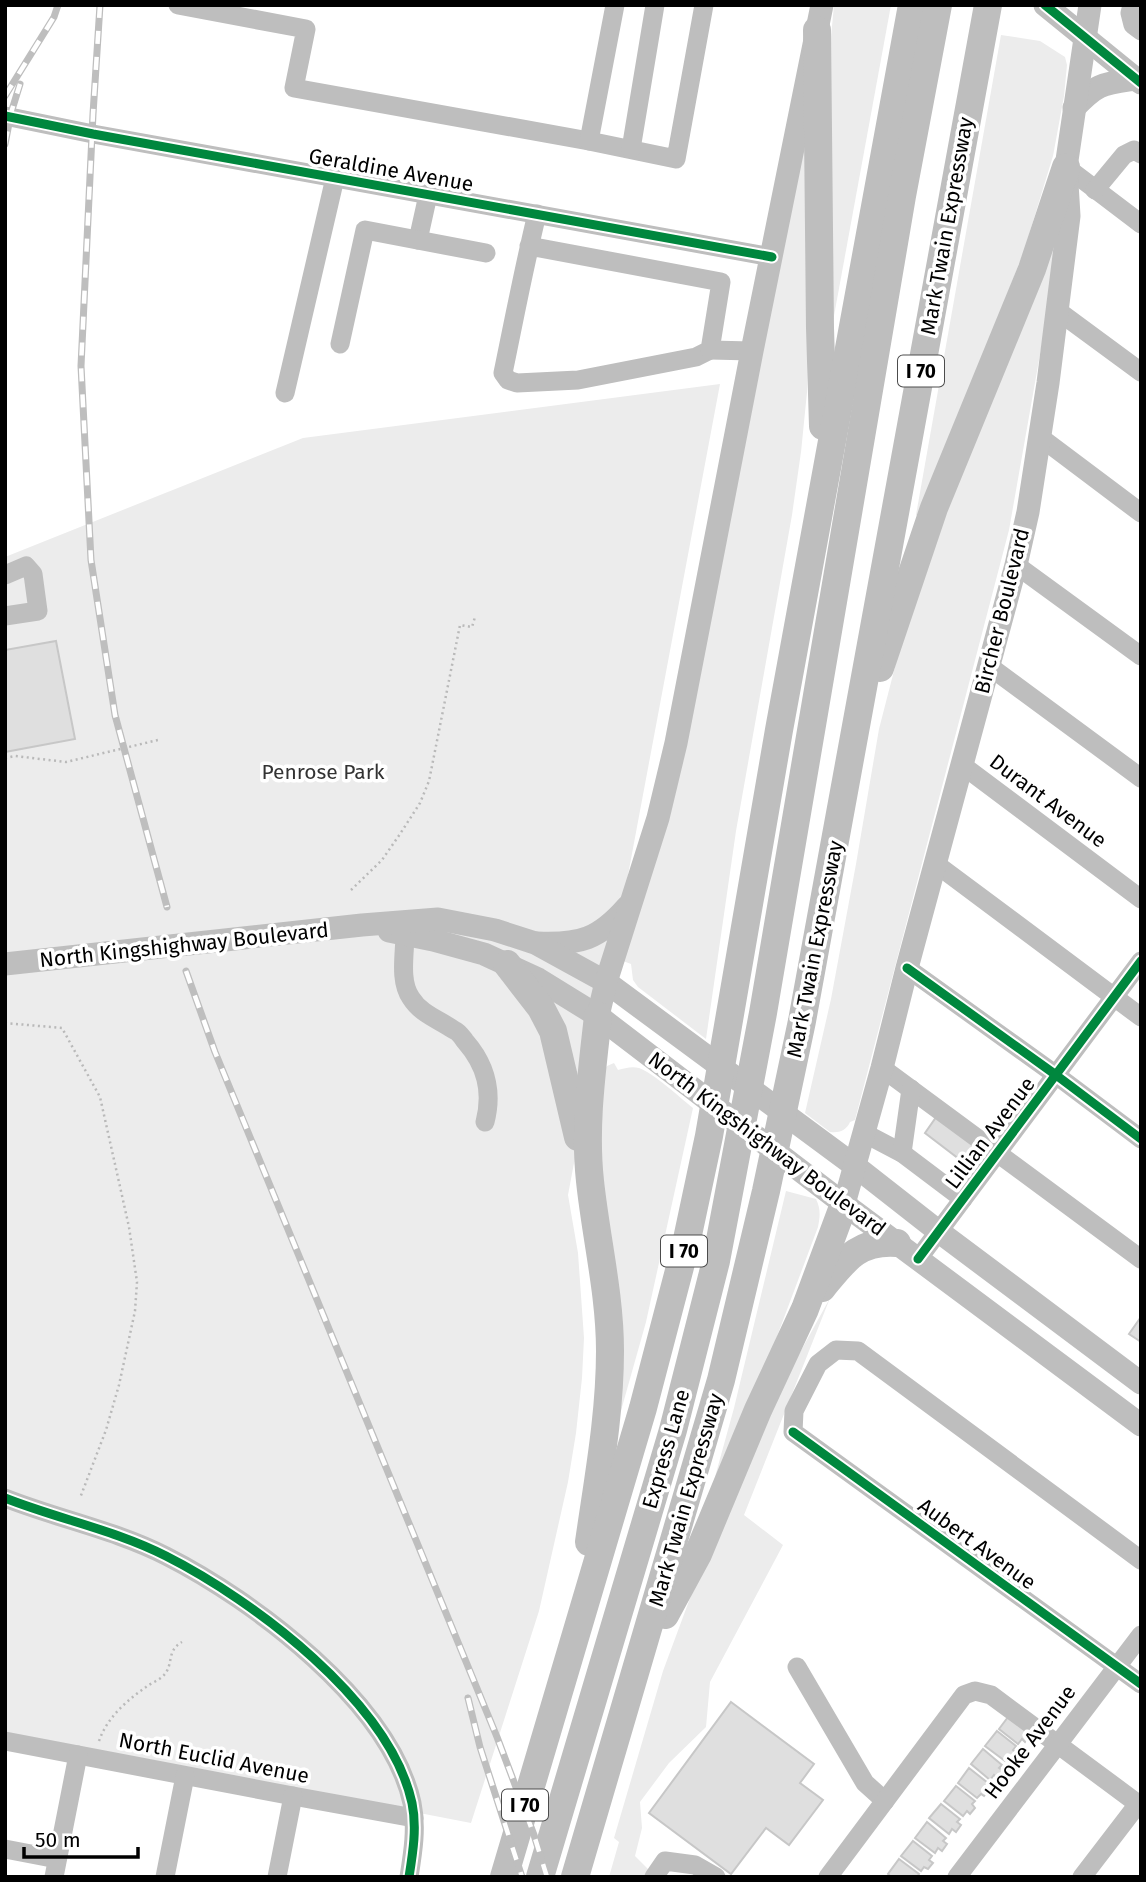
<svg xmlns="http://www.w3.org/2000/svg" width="1146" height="1882" viewBox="0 0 1146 1882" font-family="'Fira Sans',sans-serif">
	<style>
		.green { fill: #ececec }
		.building { fill: #dfdfdf; stroke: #c7c7c7; stroke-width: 2 }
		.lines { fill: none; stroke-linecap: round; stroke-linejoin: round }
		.path { stroke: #b9b9b9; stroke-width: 2.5; stroke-dasharray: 2 3.5; stroke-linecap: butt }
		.minor { stroke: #bebebe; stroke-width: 19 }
		.major { stroke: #bebebe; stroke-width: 23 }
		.highway { stroke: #bebebe; stroke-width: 28 }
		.rail-casing { stroke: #bebebe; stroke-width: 7 }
		.rail { stroke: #fff; stroke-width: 4.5; stroke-dasharray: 13; stroke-linecap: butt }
		.cycleway-casing { stroke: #fff; stroke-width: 13 }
		.cycleway { stroke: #00873e; stroke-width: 9 }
		.labels { text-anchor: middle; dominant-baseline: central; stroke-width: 7; stroke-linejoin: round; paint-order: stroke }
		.shield { fill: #fff; stroke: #4c4c4c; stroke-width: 2 }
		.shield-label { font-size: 19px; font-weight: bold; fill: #000 }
		.street-label { font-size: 21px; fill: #000; stroke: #fff }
		.park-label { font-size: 21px; fill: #333; stroke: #fff }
	</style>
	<rect width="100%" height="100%" fill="#fff"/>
	<g class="green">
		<polygon points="834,5 891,5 829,343 830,48"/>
		<polygon points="1001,35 1040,41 1065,57 1067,65 1064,96 1053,156 1024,251 920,517 916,515"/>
		<polygon points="807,124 809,317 807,392 801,452 792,515 736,831 706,1039 638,987 633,980 631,964 623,961"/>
		<path d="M1050,248L1056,249L1054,275L1009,530L855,1120L850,1122C846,1131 839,1133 830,1132L805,1113L831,999L856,864L879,729L914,593Z"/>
		<polygon points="720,384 568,1195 578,1253 584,1338 582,1378 576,1433 568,1482 539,1611 471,1823 5,1733 5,557 303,438"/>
		<path d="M614,1063L618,1070C625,1068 632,1066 639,1068C655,1074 679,1097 693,1108L646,1322L615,1432L598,1178L602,1074L607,1066Z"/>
		<path d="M786,1191L816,1199C821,1209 820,1217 818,1227L737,1443L710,1495L734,1408Z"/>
		<polygon points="830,1298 744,1515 783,1545 710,1682 706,1727 669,1763 640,1802 642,1828 635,1856 650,1871 648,1877 609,1877 619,1842 614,1838 663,1671 719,1520 771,1405"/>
	</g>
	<g class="building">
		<polygon points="56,641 75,739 5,752 5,650"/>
		<polygon points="939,1113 977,1142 963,1162 925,1133"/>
		<polygon points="1141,1317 1141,1342 1129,1334"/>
		<polygon points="731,1702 814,1764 800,1783 823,1800 789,1845 766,1828 731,1874 649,1813"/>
		<polygon points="1011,1713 1030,1735 1025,1742 1022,1739 1018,1744 999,1729"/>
		<polygon points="997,1731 1016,1746 1013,1750 1017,1753 1012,1759 1009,1757 1005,1761 985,1746"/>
		<polygon points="983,1749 1002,1765 999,1768 1003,1771 997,1778 994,1775 990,1780 971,1764"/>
		<polygon points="969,1768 988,1783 985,1787 989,1790 984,1796 981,1794 977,1798 958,1783"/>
		<polygon points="956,1786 975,1801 972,1804 975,1808 970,1814 967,1811 963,1816 944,1801"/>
		<polygon points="941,1804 960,1819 957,1822 961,1825 956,1832 952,1829 949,1834 929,1818"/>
		<polygon points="927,1822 946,1838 943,1841 947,1844 942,1851 938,1848 935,1853 915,1838"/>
		<polygon points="913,1841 932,1856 929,1860 933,1863 928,1869 924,1867 921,1871 901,1856"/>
		<polygon points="899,1859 919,1874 917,1877 891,1877 888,1874"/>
	</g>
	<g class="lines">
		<g class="path">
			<polyline points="5,758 15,756 66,762 158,740"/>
			<polyline points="351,890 382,860 400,834 420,803 429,781 460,625 472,627 475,617"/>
			<polyline points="5,1023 62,1028 100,1097 129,1227 137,1282 135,1311 119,1385 106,1430 80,1498"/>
			<path d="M99,1741C107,1718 126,1701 146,1687C151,1683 160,1680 164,1675C174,1664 166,1651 182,1642"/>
		</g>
		<g class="minor">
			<polyline points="178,5 306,29 294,88 589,141"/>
			<polyline points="615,5 589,141 676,159 704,5"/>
			<polyline points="1132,5 1130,13 1133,25 1141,31"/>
			<polyline points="5,116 93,134 772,257"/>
			<polyline points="631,149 655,5"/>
			<polyline points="1066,167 1141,224"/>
			<polyline points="1095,190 1124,155 1134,150 1141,154"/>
			<polyline points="418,240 428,195"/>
			<path d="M529,246L721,282L710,350L696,357L578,380L517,383L508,380L503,373C514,320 524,267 537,214"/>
			<polyline points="1058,311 1141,372"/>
			<polyline points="340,344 365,230 486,253"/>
			<polyline points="710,350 752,351"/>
			<polyline points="285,393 335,178"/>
			<polyline points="1040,437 1141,513"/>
			<polyline points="1016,565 1141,656"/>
			<polyline points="5,575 26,566 33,574 38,611 5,616"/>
			<polyline points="989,666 1141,778"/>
			<polyline points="962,765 1141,899"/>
			<polyline points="936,864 1141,1017"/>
			<path d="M405,934C405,954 399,981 411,998C421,1014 438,1019 454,1030C459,1032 462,1037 465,1041C486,1065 493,1091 485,1122"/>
			<polyline points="907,968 1056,1075 1141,1139"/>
			<polyline points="882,1068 1141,1259"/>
			<polyline points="864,1133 902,1153 963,1199"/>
			<polyline points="902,1153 911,1089"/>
			<polyline points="918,1259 1141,961"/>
			<path d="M5,1498C58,1519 115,1530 166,1556C253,1600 390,1702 412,1803C417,1827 413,1852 409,1877"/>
			<polyline points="1141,1560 858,1351 836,1350 818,1364 794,1411 793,1432 1141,1684"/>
			<polyline points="797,1667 865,1783 885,1801"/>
			<polyline points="5,1741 293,1796 414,1818"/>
			<polyline points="5,1849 57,1859"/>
			<polyline points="54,1877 78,1755"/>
			<polyline points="165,1877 185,1776"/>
			<polyline points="277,1877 293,1796"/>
			<polyline points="654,1877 665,1861 695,1865 716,1877"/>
			<polyline points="828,1877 964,1695 975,1691 991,1695 1141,1806"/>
			<polyline points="957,1877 1141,1635"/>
			<polyline points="1082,1877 1138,1804"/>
		</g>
		<g class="major">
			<polyline points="1045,5 1141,83"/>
			<path d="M1074,108C1098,83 1102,84 1136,79"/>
			<polyline points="389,931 433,940 484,954 538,979 598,1016 844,1204 1141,1425"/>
			<path d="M537,943C580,945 599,939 627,907"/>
			<polyline points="5,964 362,925 438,919 495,930 535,943 606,982 855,1166 938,1231 1141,1383"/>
			<polyline points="598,1016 606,982 658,818 676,743 752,351 822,5"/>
			<polyline points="844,1204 882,1068 907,968 1016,565 1028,512 1048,383 1069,216 1066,167 1090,5"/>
		</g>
		<g class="highway">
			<polyline points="817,30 820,328 823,426"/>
			<polyline points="880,668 934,508 1032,269 1066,167"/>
			<polyline points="507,964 541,1008 553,1031 578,1137"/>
			<path d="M822,1288C845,1260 858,1240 897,1243"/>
			<path d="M589,1542C598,1479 610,1415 610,1351C610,1294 596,1238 590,1181C584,1126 592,1071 598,1016"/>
			<polyline points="665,1615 698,1554 758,1410 805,1309 844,1204"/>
			<polyline points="504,1877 643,1408 686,1244 709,1136 779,730 912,5"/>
			<polyline points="540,1877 673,1430 716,1261 763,1013 902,196 938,5"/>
			<polyline points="575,1877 721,1380 766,1191 802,1021 988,5"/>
		</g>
		<defs>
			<g id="rail">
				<polyline points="100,5 93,114 81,366 91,560 115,715 167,907"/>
				<polyline points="5,96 54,17 58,5"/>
				<polyline points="5,144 11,113 20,84"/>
				<polyline points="186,971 215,1052 497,1737 534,1835 547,1877"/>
				<polyline points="468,1698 480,1747 522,1877"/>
			</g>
		</defs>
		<use href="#rail" class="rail-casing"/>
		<use href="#rail" class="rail"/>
		<defs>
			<g id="cycleway">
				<polyline points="1045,5 1141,83"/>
				<polyline points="5,116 93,134 772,257"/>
				<polyline points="907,968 1056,1075 1141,1139"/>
				<polyline points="918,1259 1141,961"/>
				<polyline points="793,1432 1141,1684"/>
				<path d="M5,1498C58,1519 115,1530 166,1556C253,1600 390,1702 412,1803C417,1827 413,1852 409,1877"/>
			</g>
		</defs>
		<use href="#cycleway" class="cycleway-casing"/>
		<use href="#cycleway" class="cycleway"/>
	</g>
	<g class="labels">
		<g class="shield">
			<rect x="898" y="355.5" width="46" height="31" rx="5"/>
			<rect x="661" y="1235.5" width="46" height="31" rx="5"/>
			<rect x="502" y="1789.5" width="46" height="31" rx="5"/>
		</g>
		<g class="shield-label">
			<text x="921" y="371">I 70</text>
			<text x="684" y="1251">I 70</text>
			<text x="525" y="1805">I 70</text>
		</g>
		<g class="street-label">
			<text transform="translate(391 170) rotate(10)">Geraldine Avenue</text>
			<text transform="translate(947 226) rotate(-80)">Mark Twain Expressway</text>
			<text transform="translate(1002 611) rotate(-76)">Bircher Boulevard</text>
			<text transform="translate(1048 801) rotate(37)">Durant Avenue</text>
			<text transform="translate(184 945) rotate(-6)">North Kingshighway Boulevard</text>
			<text transform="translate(815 949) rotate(-79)">Mark Twain Expressway</text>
			<text transform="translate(990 1133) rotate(-53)">Lillian Avenue</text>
			<text transform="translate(767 1144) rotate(37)">North Kingshighway Boulevard</text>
			<text transform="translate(666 1449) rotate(-74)">Express Lane</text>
			<text transform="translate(686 1500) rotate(-74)">Mark Twain Expressway</text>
			<text transform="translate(977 1544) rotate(36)">Aubert Avenue</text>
			<text transform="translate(1030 1742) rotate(-53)">Hooke Avenue</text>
			<text transform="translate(214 1758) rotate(11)">North Euclid Avenue</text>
		</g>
		<g class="park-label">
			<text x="323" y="772">Penrose Park</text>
		</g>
	</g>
	<rect width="1146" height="1882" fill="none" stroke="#000000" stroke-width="14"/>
	<path d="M24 1847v10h114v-10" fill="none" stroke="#000000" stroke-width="3.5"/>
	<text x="35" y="1847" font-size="21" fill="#000000" stroke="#ffffff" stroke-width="5" paint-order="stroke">50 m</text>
</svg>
